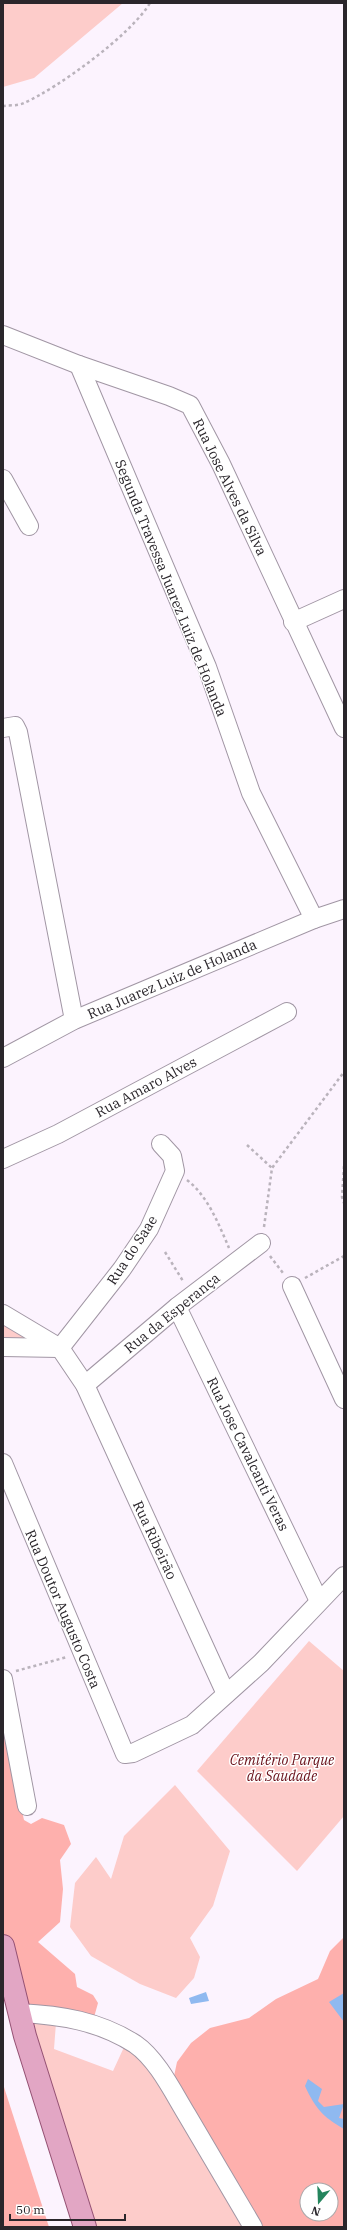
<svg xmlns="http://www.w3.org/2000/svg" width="347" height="2230" viewBox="0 0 347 2230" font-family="'IBM Plex Serif',serif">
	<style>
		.green { fill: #fdccca }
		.forest { fill: #feb0ad; fill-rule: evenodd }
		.water { fill: #8fb9f0 }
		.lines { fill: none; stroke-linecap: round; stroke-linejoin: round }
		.minor-casing { stroke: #a196a4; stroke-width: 20 }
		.major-casing { stroke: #955274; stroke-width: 24 }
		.path { stroke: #bab3bc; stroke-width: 2.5; stroke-dasharray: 3 3; stroke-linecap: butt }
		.minor { stroke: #fff; stroke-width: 18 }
		.major { stroke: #e2a6c4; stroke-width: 22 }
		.labels { text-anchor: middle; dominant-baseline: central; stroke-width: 3; stroke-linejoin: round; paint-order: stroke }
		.street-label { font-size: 14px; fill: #2a262b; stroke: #fff }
		.park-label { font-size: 14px; font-style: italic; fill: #6a111a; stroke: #fff }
	</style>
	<rect width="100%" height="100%" fill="#fcf3fe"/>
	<g class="green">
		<polygon points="3,3 123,3 34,78 3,87"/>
		<polygon points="3,1318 31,1341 3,1341"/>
		<polygon points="309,1641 344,1671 344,1816 297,1871 197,1771"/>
		<polygon points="175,1785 230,1851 213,1906 190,1938 200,1957 194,1978 176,1998 140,1984 91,1956 70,1927 75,1883 96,1857 111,1879 124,1836"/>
		<polygon points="21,2018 56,2023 54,2049 113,2071 125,2045 162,2082 251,2227 89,2227"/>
	</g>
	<g class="forest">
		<polygon points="3,1726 24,1820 31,1824 42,1818 64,1825 71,1844 60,1860 63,1889 60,1922 38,1942 75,1974 77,1987 93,1995 98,2003 91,2028 21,2018 3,1958"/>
		<path d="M344,1937V2227H256L173,2081L177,2062L191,2043L210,2028L249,2018L276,1999L318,1979L330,1951ZM307,2190H331V2214H307Z"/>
		<polygon points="3,2084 49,2227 3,2227"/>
	</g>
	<g class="water">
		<polygon points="206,1992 209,2001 191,2004 189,1998"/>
		<polygon points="344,1993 344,2022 329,2002"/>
		<path d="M308,2079L322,2089L318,2101L324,2107L344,2104L339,2118L344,2119V2129C323,2117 315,2108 305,2086Z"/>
	</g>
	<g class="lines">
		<defs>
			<g id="minor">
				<polyline points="3,335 79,365 169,396 190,405 221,464 344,728"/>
				<polyline points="79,365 207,667 251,793 314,919"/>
				<polyline points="3,479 29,526"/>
				<polyline points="293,622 344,599"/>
				<polyline points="3,728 15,726 18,732 74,1020"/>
				<polyline points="3,1058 74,1020 314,919 344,909"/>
				<polyline points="3,1159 58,1134 287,1012"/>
				<polyline points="292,1286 344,1399"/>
				<polyline points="177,1307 319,1601"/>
				<polyline points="3,1314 60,1348 85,1385 226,1694"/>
				<polyline points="3,1347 59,1348"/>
				<polyline points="60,1348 122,1269 149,1229 175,1171 172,1156 161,1144"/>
				<polyline points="85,1385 177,1307 261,1243"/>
				<polyline points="3,1463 125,1754 133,1753 192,1725 261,1663 344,1576"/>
				<polyline points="3,1679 27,1806"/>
				<path d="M19,2013C61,2015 99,2021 135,2044C157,2059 173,2092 187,2115C209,2152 231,2190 253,2227"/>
			</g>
			<polyline id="major" points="3,1946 25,2036 85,2227"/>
		</defs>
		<use href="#minor" class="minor-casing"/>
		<use href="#major" class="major-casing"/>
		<g class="path">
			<path d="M3,106C9,105 18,106 24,103C58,88 131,35 150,3"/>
			<polyline points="247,1145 272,1168"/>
			<polyline points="344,1166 342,1197 344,1203"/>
			<path d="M187,1180C208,1196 219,1225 229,1248"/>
			<polyline points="264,1227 272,1168 344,1072"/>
			<polyline points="165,1252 183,1281"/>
			<polyline points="270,1256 283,1273"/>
			<polyline points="305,1278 344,1256"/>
			<polyline points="16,1671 67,1657"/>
		</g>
		<use href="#minor" class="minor"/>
		<use href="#major" class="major"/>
	</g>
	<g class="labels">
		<g class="street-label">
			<text transform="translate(230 487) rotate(64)">Rua Jose Alves da Silva</text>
			<text transform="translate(171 588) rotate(68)">Segunda Travessa Juarez Luiz de Holanda</text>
			<text transform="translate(172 979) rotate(-23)">Rua Juarez Luiz de Holanda</text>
			<text transform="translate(146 1087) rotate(-28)">Rua Amaro Alves</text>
			<text transform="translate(132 1250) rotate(-57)">Rua do Saae</text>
			<text transform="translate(172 1313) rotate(-39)">Rua da Esperança</text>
			<text transform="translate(248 1454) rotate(64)">Rua Jose Cavalcanti Veras</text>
			<text transform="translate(155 1540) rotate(65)">Rua Ribeirão</text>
			<text transform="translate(63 1609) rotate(67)">Rua Doutor Augusto Costa</text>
		</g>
		<g class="park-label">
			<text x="282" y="1760">Cemitério Parque<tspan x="282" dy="16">da Saudade</tspan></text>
		</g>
	</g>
	<rect width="347" height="2230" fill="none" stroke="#2a262b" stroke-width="8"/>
	<g transform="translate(319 2202) rotate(199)"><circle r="19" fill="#ffffff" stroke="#aaa8aa"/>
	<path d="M0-3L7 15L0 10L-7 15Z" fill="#24855d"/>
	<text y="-6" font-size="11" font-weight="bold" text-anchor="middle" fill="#2a262b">N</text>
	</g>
	<path d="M10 2214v6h115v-6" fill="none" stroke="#2a262b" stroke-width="2"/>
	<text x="16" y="2214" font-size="12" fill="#2a262b" stroke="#ffffff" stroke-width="3" paint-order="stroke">50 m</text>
</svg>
